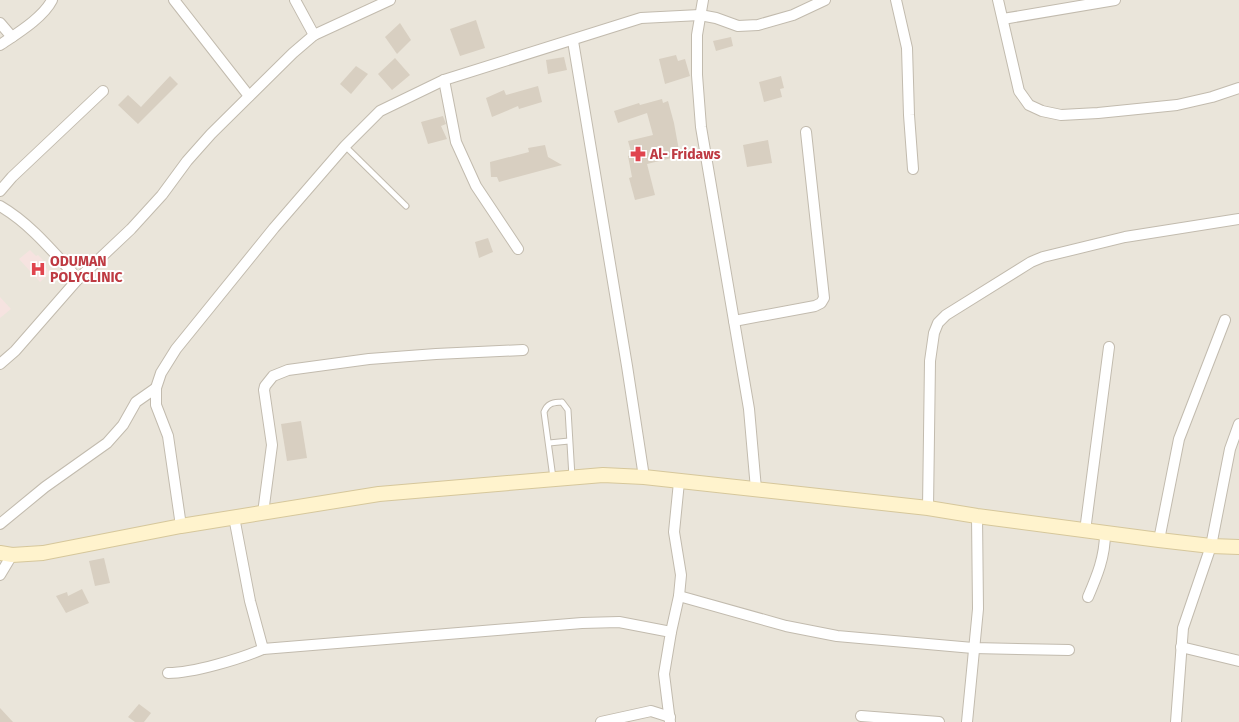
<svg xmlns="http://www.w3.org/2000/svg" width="1239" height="722" viewBox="0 0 1239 722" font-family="'Fira Sans',sans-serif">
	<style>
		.residential { fill: #eae5da }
		.medical { fill: #f6e3e0 }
		.building { fill: #d8cfc1 }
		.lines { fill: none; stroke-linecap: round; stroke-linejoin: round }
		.lane-casing { stroke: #c2bbae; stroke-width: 7 }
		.street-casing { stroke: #c2bbae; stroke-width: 12 }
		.secondary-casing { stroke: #d6c79b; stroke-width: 16 }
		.lane { stroke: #fff; stroke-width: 5 }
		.street { stroke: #fff; stroke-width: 10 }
		.secondary { stroke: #fff3cd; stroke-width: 14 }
		.labels { text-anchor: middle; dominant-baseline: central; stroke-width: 4; stroke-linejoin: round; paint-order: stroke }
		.health-label { font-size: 14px; font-weight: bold; fill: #be3a42; stroke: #fff; text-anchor: start }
	</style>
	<rect width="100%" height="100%" fill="#f6f3ec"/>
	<rect class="residential" x="0" y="0" width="1239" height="722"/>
	<g class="medical">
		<polygon points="30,250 36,256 38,255 46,263 44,265 50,273 40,282 19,259"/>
		<polygon points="0,297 11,309 0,318"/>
	</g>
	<g class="building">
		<polygon points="476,20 485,48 460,56 450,29"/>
		<polygon points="400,23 411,40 397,54 385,37"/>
		<polygon points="731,37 733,46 716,51 713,41"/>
		<polygon points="676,55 678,61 685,59 690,76 665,84 659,59"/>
		<polygon points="564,57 567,70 548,74 546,60"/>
		<polygon points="395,58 410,75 392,90 378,74"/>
		<polygon points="356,66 368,74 351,94 340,84"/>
		<polygon points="170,76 178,84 138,124 118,105 128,95 141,107"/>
		<polygon points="781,76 784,88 780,89 782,97 764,102 759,82"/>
		<polygon points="538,86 542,102 519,109 518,106 492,117 486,98 504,90 506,95"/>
		<polygon points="662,99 663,103 668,101 674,123 680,156 647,164 655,195 635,200 629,178 632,177 628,156 632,155 628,141 653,135 647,113 618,123 614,111 639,103 640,105"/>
		<polygon points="443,116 446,124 441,126 447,139 428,144 421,122"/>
		<polygon points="768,140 772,163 747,167 743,145"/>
		<polygon points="545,145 548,157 562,165 499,182 497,177 491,177 490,162 529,152 528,148"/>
		<polygon points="488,238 493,252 479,258 475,242"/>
		<polygon points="301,421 307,458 287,461 281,424"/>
		<polygon points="104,558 110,583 95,586 89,561"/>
		<polygon points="82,589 89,603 66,613 56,596 67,592 68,596"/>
		<polygon points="139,704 151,713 144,722 135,722 128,717"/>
		<polygon points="0,708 13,722 0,722"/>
	</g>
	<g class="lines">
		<defs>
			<g id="lane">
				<polyline points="345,146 406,206"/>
				<polyline points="549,443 569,441"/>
				<path d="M553,478L544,412C548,402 554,403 562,402L568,410L572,477"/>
			</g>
			<g id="street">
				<polyline points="174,0 249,96"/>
				<polyline points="295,0 314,35"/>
				<polyline points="703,0 697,35 697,75 701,127 749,409 756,489"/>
				<polyline points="896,0 907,48 909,115 913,169"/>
				<polyline points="998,0 1019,91 1029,105 1042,111 1061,115 1098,113 1177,105 1212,97 1239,88"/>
				<polyline points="1003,19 1115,0"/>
				<polyline points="0,23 12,37"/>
				<polyline points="573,41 627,366 644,477"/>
				<path d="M0,45C16,34 43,18 52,0"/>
				<polyline points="444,80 456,142 476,186 518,249"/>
				<polyline points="0,191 12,177 103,91"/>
				<path d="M0,206C31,224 54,253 78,279"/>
				<polyline points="734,321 815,306 821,303 824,298 806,132"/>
				<polyline points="0,364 15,351 78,279 131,229 162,195 187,161 211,134 293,53 314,35 390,0"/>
				<polyline points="928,508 930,361 934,333 938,323 946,315 1031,262 1043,257 1125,237 1239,219"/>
				<polyline points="263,513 272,445 264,390 265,386 273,376 288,370 369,359 436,354 523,350"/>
				<polyline points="234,517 250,601 263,649 582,623 619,622 671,632 664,674 670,722"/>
				<polyline points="0,524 45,487 107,443 123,425 136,402 156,388"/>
				<polyline points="181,526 168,436 156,405 156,388 161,373 176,349 274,228 345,146 380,111 444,80 641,18 700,15 716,18 738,26 758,25 793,15 825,0"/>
				<polyline points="1085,531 1109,347"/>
				<polyline points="1159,540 1179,439 1225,320"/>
				<polyline points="0,575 12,555"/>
				<polyline points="679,596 786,626 837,636 973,648 1069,650"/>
				<path d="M1088,597C1097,576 1105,557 1105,533"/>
				<polyline points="671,632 679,596 681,575 674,532 679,482"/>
				<polyline points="1181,647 1239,661"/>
				<path d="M168,673C193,673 240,659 263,649"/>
				<polyline points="861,716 939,722"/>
				<polyline points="601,722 651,711 670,717"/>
				<polyline points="967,722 978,609 977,516"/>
				<polyline points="1176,722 1183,628 1211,546 1230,449 1239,424"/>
			</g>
			<polyline id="secondary" points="0,553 12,555 43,553 181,526 379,494 603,475 644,477 928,508 977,516 1159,540 1211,546 1239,547"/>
		</defs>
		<use href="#lane" class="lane-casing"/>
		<use href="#street" class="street-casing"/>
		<use href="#secondary" class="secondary-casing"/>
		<use href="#lane" class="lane"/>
		<use href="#street" class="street"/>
		<use href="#secondary" class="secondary"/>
	</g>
	<defs>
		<symbol id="pharmacy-bare" viewBox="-9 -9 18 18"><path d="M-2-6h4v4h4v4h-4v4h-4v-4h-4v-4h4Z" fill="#e0444e" stroke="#fff" stroke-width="2.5" paint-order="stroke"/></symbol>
		<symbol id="hospital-bare" viewBox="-9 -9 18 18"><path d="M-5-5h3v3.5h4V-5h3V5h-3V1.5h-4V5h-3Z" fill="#e0444e" stroke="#fff" stroke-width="2.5" paint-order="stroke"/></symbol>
	</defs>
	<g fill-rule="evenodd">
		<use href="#pharmacy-bare" x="627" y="143" width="22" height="22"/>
		<use href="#hospital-bare" x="27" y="258" width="22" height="22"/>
	</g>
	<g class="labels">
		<g class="health-label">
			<text x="650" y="154">Al- Fridaws</text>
			<text x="50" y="261">ODUMAN<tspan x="50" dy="16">POLYCLINIC</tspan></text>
		</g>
	</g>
</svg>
